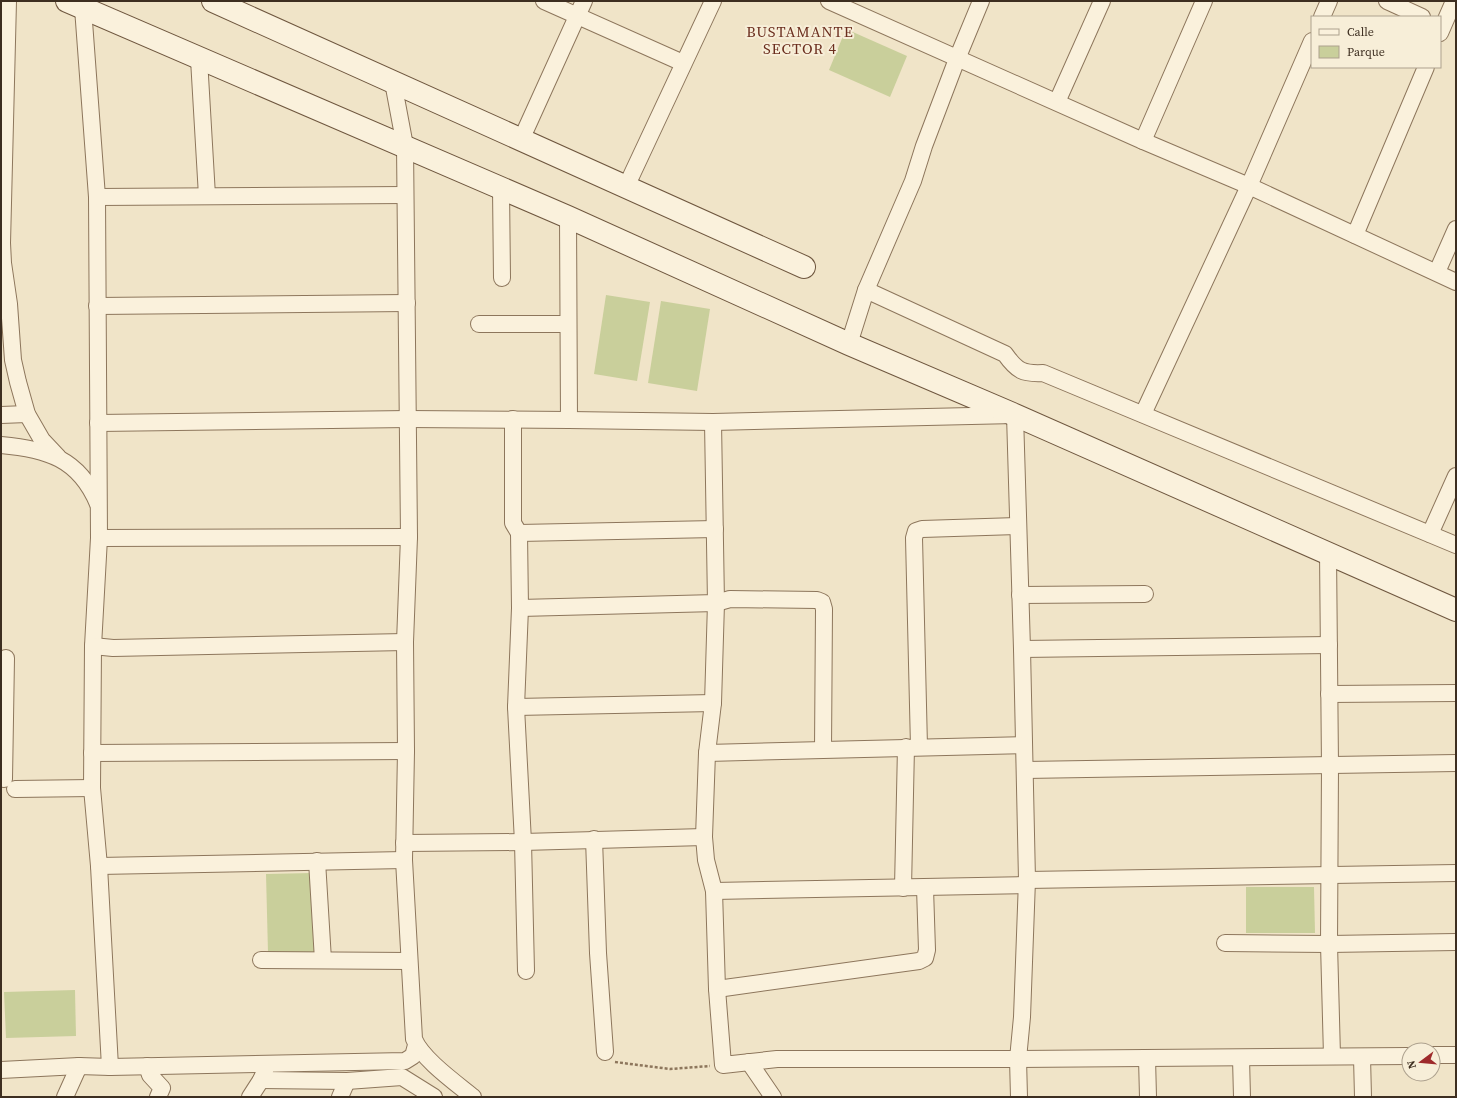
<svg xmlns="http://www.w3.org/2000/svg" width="1457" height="1098" viewBox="0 0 1457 1098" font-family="'Source Serif 4',serif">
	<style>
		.green { fill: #c9cf9b }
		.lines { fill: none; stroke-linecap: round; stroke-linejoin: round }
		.street-casing { stroke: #8d765c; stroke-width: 18 }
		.secondary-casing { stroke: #6f573f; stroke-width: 24 }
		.path { stroke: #8d765c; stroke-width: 2.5; stroke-dasharray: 3 2; stroke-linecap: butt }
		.street { stroke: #faf1dc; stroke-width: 16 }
		.secondary { stroke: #faf1dc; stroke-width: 22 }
		.labels { text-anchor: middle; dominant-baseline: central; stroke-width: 4; stroke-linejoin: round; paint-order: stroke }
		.neighbourhood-label { font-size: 15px; letter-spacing: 1px; fill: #6b2e1e; stroke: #f7eed8 }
	</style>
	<rect width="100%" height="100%" fill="#f0e4c8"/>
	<g class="green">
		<polygon points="846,29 907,56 890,97 829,70"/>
		<polygon points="606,295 650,302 637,381 594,374"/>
		<polygon points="661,301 710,309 697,391 648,383"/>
		<polygon points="312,873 314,952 268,953 266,874"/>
		<polygon points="1246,887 1314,887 1315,933 1246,933"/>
		<polygon points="75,990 76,1036 6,1038 4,992"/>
	</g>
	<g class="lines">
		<defs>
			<g id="street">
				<polyline points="8,1 2,243 3,263 9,304 13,360 18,382 27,414 42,440 58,457"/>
				<polyline points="544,1 683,63"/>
				<polyline points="829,1 1143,141 1249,186 1456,282"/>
				<polyline points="1387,1 1422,17"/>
				<polyline points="83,8 97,197 99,538 93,646 92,788 99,866 110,1067"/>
				<polyline points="1322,17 1329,1"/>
				<polyline points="1440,33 1454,1"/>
				<polyline points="199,59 207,196"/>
				<path d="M393,82L405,146L409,537L405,642L406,751L404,860L414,1039C422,1059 456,1083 473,1097"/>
				<polyline points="1057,102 1102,1"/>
				<polyline points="521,140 584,1"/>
				<polyline points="1143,141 1204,1"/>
				<polyline points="626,187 713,1"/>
				<polyline points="501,189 502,278"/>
				<polyline points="97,197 405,195"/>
				<polyline points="568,217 569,420"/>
				<polyline points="1355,235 1426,67"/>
				<polyline points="1437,272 1456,229"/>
				<path d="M866,290L1005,354C1017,371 1023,374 1043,373L1456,545"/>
				<polyline points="97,306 407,303"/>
				<polyline points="479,324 568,324"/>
				<polyline points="849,344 866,290 913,181 924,146 957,59 981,1"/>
				<polyline points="1143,414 1249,186 1312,41"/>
				<polyline points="1,415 27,414"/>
				<polyline points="513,419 513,523 519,533 520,608 516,707 523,842 526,971"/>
				<polyline points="713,422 716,603 713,703 707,753 704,837 706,860 714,891 717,989 723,1065 777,1059 1018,1059 1409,1056"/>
				<polyline points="98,423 408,419 569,420 713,422 1015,415 1022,649 1027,880 1022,1017 1018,1059 1019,1097"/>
				<path d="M1,445C46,449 79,458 98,504"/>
				<polyline points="519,533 715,529"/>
				<polyline points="1430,534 1456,476"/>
				<polyline points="99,538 409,537"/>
				<polyline points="1328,552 1330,766 1329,944 1332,1056"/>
				<polyline points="1020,595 1145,594"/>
				<polyline points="520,608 716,603 730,599 817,600 822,602 824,609 823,749"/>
				<polyline points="93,646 113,648 405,642"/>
				<polyline points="1022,649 1329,645"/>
				<polyline points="1329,694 1456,693"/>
				<polyline points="516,707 713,703"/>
				<polyline points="919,747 914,538 916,531 922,529 1017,526"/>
				<polyline points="92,753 406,751"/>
				<polyline points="707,753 1024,745"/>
				<polyline points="1025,770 1456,763"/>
				<polyline points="4,779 6,658"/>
				<polyline points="15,789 92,788"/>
				<polyline points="594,839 598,953 605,1052"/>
				<polyline points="404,843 523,842 704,837"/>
				<polyline points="317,861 323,960"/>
				<polyline points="99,866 404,860"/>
				<polyline points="1027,880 1456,873"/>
				<polyline points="903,888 906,747"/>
				<polyline points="714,891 1026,885"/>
				<polyline points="1225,943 1329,944 1456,942"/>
				<polyline points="261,960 409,961"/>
				<polyline points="717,989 919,961 925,958 927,950 925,888"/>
				<polyline points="1433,1055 1456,1055"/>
				<polyline points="1362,1057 1363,1097"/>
				<polyline points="1147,1058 1148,1097"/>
				<polyline points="1241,1058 1242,1097"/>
				<polyline points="749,1062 773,1097"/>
				<polyline points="147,1066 150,1075 162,1088 158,1097"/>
				<polyline points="1,1070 79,1066 110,1067 405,1061 413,1056 416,1045"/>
				<polyline points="261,1080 347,1081 402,1077 434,1097"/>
				<polyline points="65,1097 79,1066"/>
				<polyline points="250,1097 261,1080 265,1071"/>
				<polyline points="340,1097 347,1081"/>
			</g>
			<g id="secondary">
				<polyline points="67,1 568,217 849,344 1015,415 1456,610"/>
				<polyline points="213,1 804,267"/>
			</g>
		</defs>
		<use href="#street" class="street-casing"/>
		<use href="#secondary" class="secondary-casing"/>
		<polyline class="path" points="615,1062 670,1069 710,1066"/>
		<use href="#street" class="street"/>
		<use href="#secondary" class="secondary"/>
	</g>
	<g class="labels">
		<g class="neighbourhood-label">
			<text x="800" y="31">BUSTAMANTE<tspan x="800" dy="17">SECTOR 4</tspan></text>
		</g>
	</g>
	<rect width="1457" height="1098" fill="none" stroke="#3d2e20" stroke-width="4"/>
	<rect x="1311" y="16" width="130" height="52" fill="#f7eed8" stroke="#ada18e"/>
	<rect x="1319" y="29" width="20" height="6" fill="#faf1dc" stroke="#ada18e"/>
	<text x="1347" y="36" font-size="12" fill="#3d2e20">Calle</text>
	<rect x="1319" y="46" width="20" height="12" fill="#c9cf9b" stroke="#ada18e"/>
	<text x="1347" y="56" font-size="12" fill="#3d2e20">Parque</text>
	<g transform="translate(1421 1062) rotate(254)"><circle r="19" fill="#f7eed8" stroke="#ada18e"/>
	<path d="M0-3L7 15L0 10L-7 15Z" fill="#9e2a2b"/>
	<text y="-6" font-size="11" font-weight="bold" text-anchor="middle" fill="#3d2e20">N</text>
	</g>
</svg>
